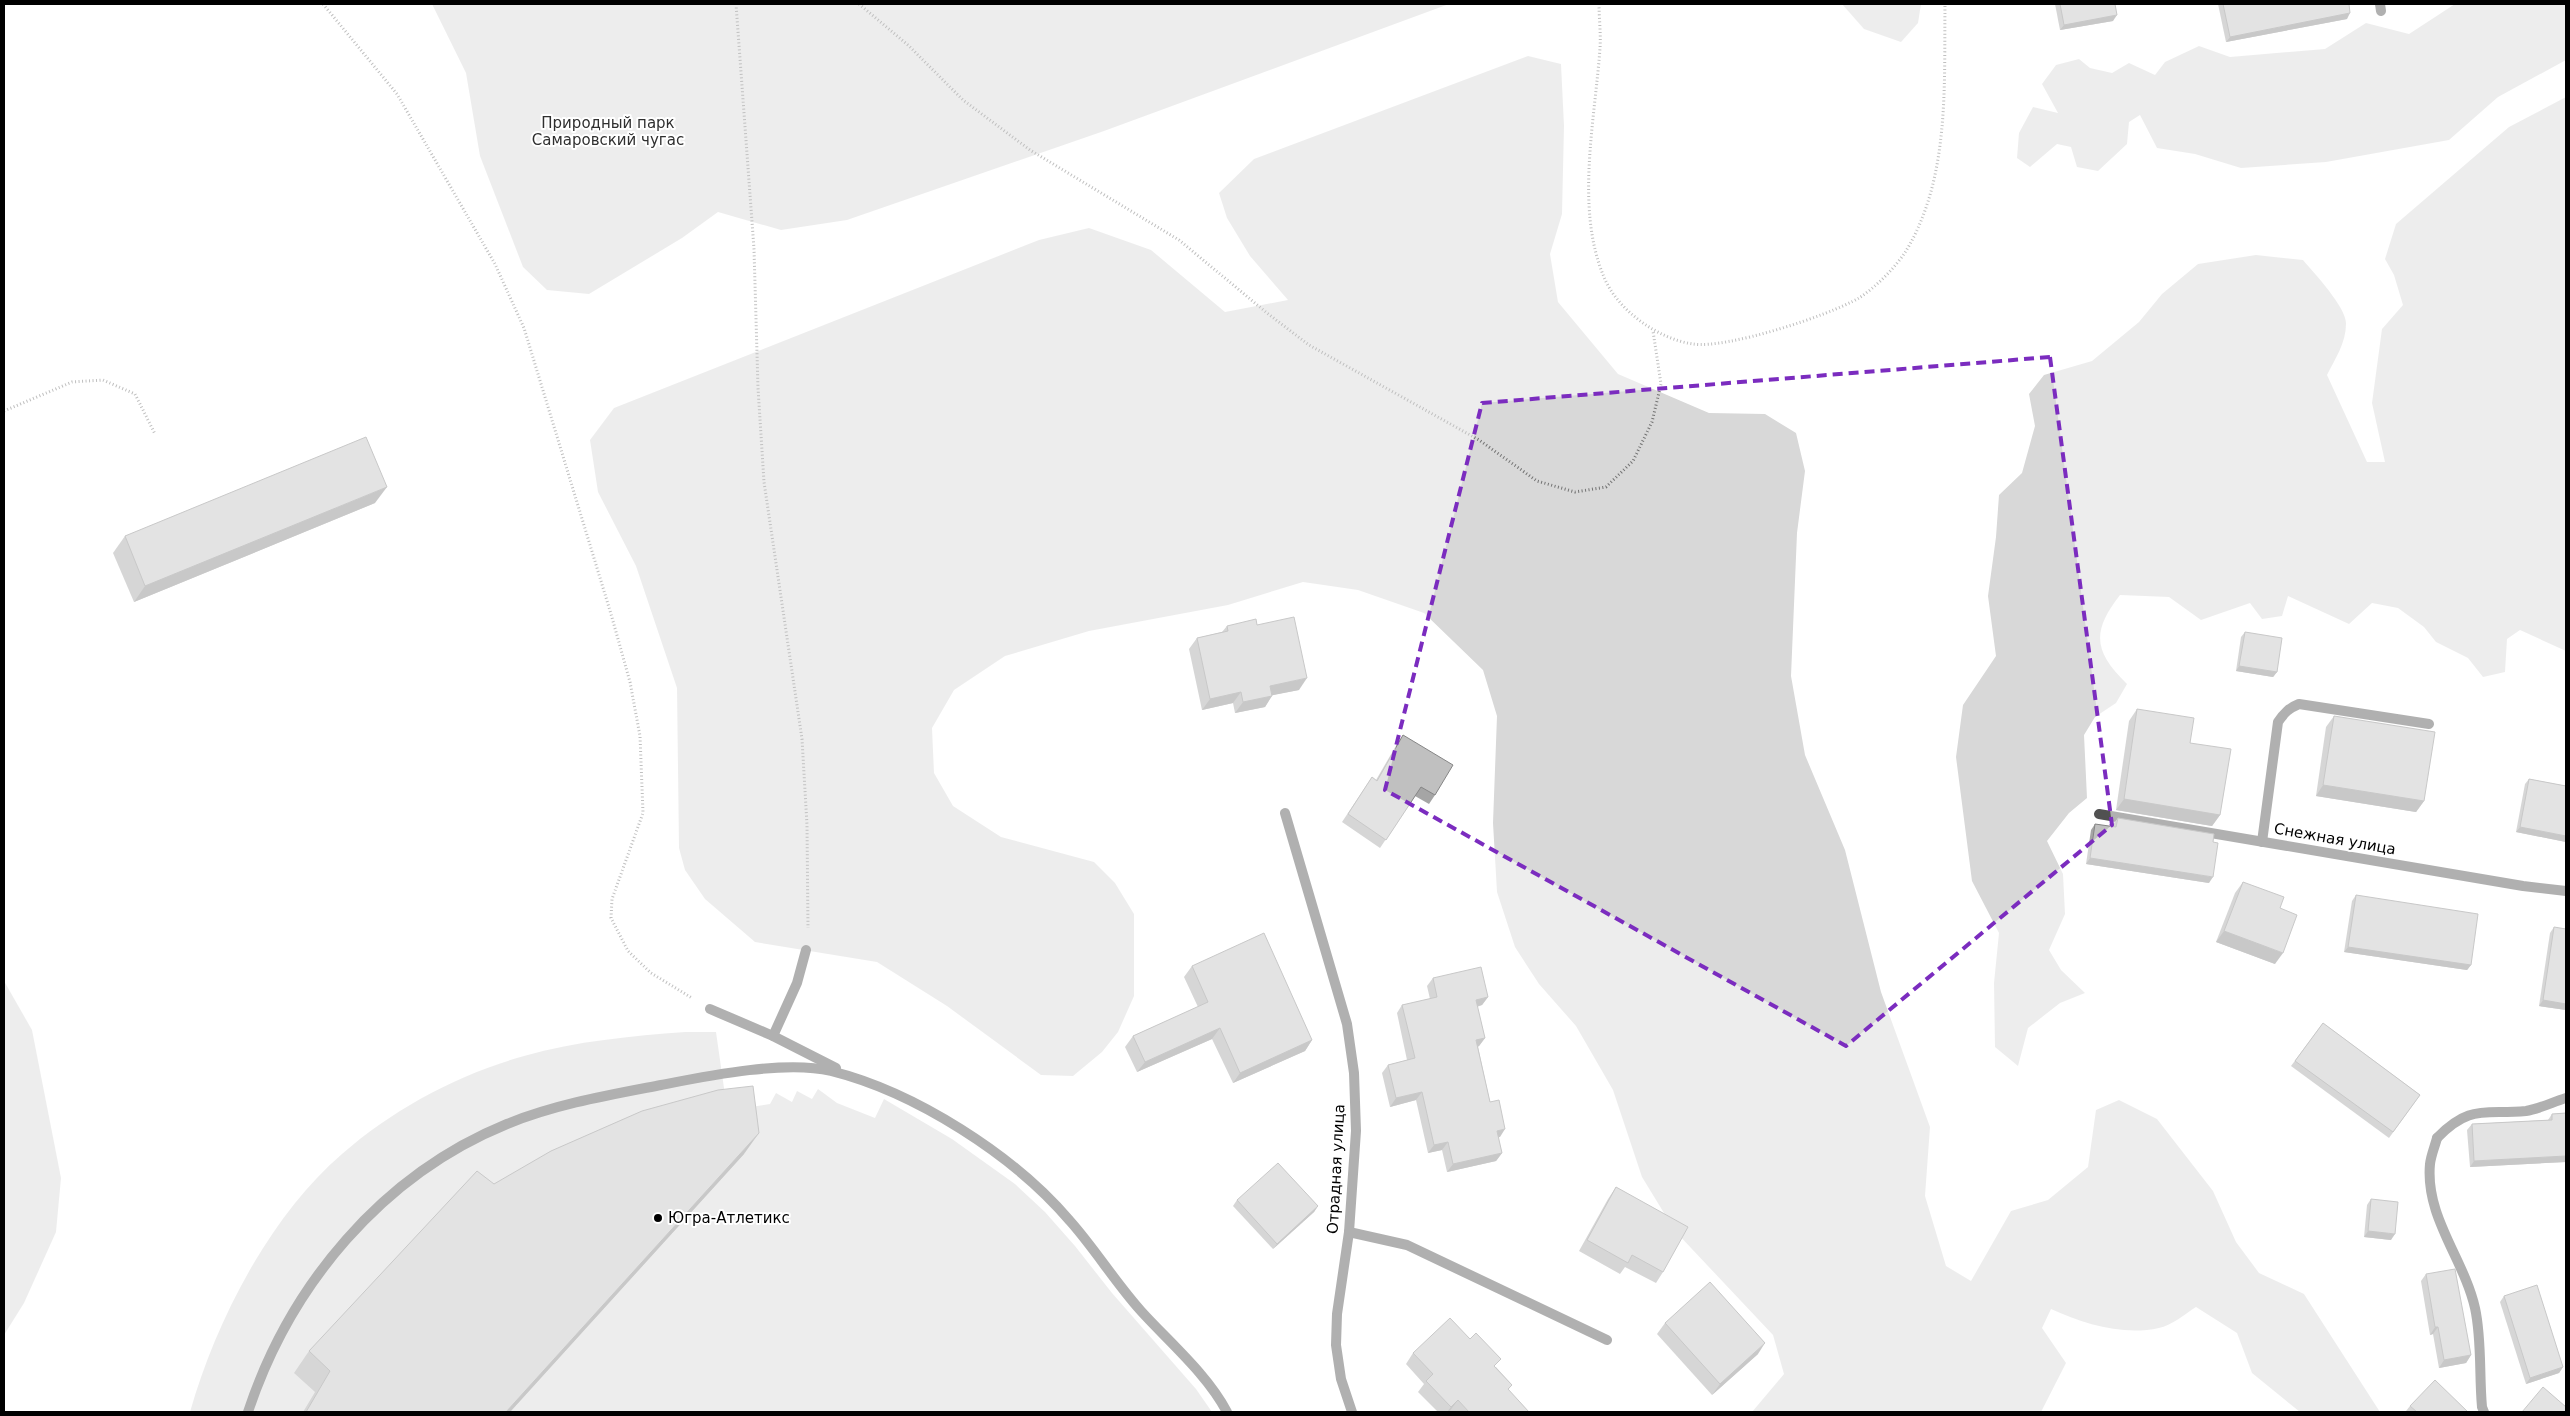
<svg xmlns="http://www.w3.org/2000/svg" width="2570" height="1416" viewBox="0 0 2570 1416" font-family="'DejaVu Sans',sans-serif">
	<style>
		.green { fill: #d8d8d8 }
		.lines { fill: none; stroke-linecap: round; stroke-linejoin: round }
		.path { stroke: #737373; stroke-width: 3; stroke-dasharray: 1 2.5; stroke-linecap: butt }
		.lane { stroke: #515151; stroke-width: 10 }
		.street { stroke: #515151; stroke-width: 10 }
		.wall { fill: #a5a5a5 }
		.shaded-wall { fill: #868686 }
		.building { fill: #c0c0c0; stroke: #868686 }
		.marked { fill: none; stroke: #7b2cbf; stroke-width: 4; stroke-dasharray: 10 6; stroke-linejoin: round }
		.poi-dot { fill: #000; stroke: #fff; stroke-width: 2 }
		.labels { text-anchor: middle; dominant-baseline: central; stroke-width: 4; stroke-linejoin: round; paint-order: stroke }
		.park-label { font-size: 15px; fill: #2f2f2f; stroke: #fff }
		.street-label { font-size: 15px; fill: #000; stroke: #fff }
		.poi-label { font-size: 15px; fill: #000; stroke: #fff; text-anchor: start }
	</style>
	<rect width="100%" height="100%" fill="#fff"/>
	<g class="green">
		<polygon points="432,4 1449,4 1104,131 847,220 781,230 718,212 682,238 589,294 547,290 523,267 480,156 466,73"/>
		<polygon points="1842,4 1921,4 1918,23 1901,42 1864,29"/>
		<polygon points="2455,4 2566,4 2566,60 2498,97 2449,140 2326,162 2241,168 2195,154 2157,148 2140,115 2129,122 2127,144 2098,171 2077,167 2071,147 2057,144 2030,167 2017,158 2019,133 2033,107 2058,113 2042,84 2056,65 2079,59 2090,68 2112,73 2129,63 2155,75 2165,62 2199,46 2230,57 2325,49 2366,23 2409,34"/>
		<path d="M1528,56L1561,64L1564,126L1562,214L1550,254L1558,302L1618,374L1709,413L1765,414L1796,433L1805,471L1797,533L1791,676L1805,755L1845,850L1881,992L1930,1127L1925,1196L1946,1266L1971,1281L2011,1211L2048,1200L2088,1167L2096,1110L2119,1100L2157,1119L2213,1191L2236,1242L2259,1273L2304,1294L2380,1412H2300L2252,1373L2237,1333L2196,1307C2185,1314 2171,1326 2159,1328C2123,1336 2084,1324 2051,1309L2042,1328L2066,1363L2041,1412H1752L1784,1374L1773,1335L1675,1231L1642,1177L1613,1090L1576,1026L1539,984L1515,947L1497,892L1493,823L1497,716L1483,670L1424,613L1358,590L1303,582L1228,605L1089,631L1005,656L954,690L932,728L934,773L953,806L1001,837L1094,862L1115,883L1134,914V996L1118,1032L1102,1052L1073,1076L1041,1075L947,1006L877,962L755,942L705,899L685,870L679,848L677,688L636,566L598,492L590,440L614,408L1039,240L1089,228L1151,250L1225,312L1288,300L1250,256L1227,218L1219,193L1254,159Z"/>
		<path d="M2566,97V651L2520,630L2507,639L2505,672L2483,677L2468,658L2436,642L2424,627L2398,608L2372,603L2349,624L2288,596L2282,616L2262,619L2250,603L2201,620L2169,597L2120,595C2091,632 2094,652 2127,684L2116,703L2095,717L2084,735L2087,798L2069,813L2047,841L2063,874L2065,914L2049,950L2061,970L2085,993L2060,1003L2028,1028L2018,1066L1995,1047L1994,983L1999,933L1972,881L1956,757L1963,705L1996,656L1988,596L1996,537L1999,495L2022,473L2035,426L2029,394L2044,375L2092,361L2139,322L2162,294L2198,264L2256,255L2303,260C2314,273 2347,308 2346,324C2346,343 2335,359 2327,375L2367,462H2385L2372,403L2382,329L2403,305L2394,275L2385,259L2396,224L2509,127Z"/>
		<polygon points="4,981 32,1030 61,1178 56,1232 24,1303 4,1335"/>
		<path d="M685,1032H716L726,1102L744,1108L770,1104L776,1093L792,1102L797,1091L812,1099L818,1089L837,1103L875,1118L884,1099L952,1139L1015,1184L1045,1212L1075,1246L1112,1293L1196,1389L1212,1412H190C216,1321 269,1217 342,1154C393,1109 459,1074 524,1056C577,1041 631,1036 685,1032Z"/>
	</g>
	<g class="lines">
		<g class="path">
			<polyline points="323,4 397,94 495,264 524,328 611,614 630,682 640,736 643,813 612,899 611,918 628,951 651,973 692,998"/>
			<polyline points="736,4 754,249 758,388 764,482 802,739 807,825 808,928"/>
			<polyline points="859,4 909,46 963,100 1030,150 1179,240 1267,313 1309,345 1479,440 1537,481 1575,492 1606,487 1633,461 1652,422 1661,384 1653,331"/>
			<path d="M1599,4C1599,18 1601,34 1600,48C1595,120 1575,209 1604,277C1617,310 1658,339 1693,344C1727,349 1828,316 1859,298C1876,287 1895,268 1906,251C1950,178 1944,86 1945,4"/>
			<polyline points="4,411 72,382 103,380 135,394 155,434"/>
		</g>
		<g class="lane">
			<polyline points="2380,4 2381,11"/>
			<path d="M2262,842L2278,722C2284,713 2289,708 2299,704L2429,724"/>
			<polyline points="710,1009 773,1036 836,1068"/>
			<polyline points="773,1036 797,983 806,950"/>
			<path d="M2437,1138C2435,1146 2431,1155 2430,1164C2425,1217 2464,1259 2475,1308C2482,1340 2479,1374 2482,1407L2484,1412"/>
			<polyline points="1349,1232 1407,1245 1607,1340"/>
			<path d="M248,1412C290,1285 382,1175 507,1124C556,1104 609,1095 661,1085C707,1076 785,1060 831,1071C915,1092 1014,1155 1070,1221C1095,1249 1115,1282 1141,1311C1169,1342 1207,1374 1227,1412"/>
		</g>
		<g class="street">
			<polyline points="1285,813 1347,1024 1354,1073 1356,1131 1349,1232 1337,1314 1336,1345 1341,1379 1352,1412"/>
			<polyline points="2099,814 2523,886 2566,891"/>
			<path d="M2437,1138C2470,1104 2484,1115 2526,1111C2539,1109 2553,1102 2566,1098"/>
		</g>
	</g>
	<g class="wall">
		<polygon points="2055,4 2115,4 2113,21 2060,30"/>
		<polygon points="2218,4 2349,4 2347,19 2226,42"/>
		<polygon points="375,503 134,602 113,553 125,536"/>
		<polygon points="1257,625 1299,690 1272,695 1265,707 1235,713 1233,703 1202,710 1189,649 1197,638 1222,632 1227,626"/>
		<polygon points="2245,632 2277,672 2273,677 2236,671 2241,637"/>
		<polygon points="2137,709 2190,743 2220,815 2212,826 2116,810 2129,721"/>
		<polygon points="2334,716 2424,801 2416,812 2316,796 2326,727"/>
		<polygon points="1403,735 1435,795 1429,804 1415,796 1380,848 1342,822 1372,777 1376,780 1397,744"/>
		<polygon points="2529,779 2566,786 2566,842 2516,832 2525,784"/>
		<polygon points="2118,818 2209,883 2086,864 2091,830 2095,824 2113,827 2114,823"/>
		<polygon points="2243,882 2275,964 2216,942 2235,893"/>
		<polygon points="2356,895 2471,965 2467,970 2344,952 2352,901"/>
		<polygon points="2554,927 2566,1010 2539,1006 2550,933"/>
		<polygon points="1192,966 1312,1040 1305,1051 1233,1083 1212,1039 1137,1072 1125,1047 1133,1036 1198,1007 1184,977"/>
		<polygon points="1433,978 1488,997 1482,1005 1477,1007 1485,1038 1479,1046 1478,1047 1490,1102 1500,1137 1498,1137 1502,1153 1496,1161 1447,1172 1442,1150 1428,1153 1416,1100 1390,1107 1382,1073 1388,1065 1407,1060 1397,1013 1402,1005 1430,999 1427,986"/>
		<polygon points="2323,1023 2420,1095 2389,1138 2291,1066"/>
		<polygon points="2566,1113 2566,1162 2470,1167 2467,1130 2472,1124 2548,1120 2552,1114"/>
		<polygon points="744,1154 510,1412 303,1412 315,1392 294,1373 309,1351 494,1184"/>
		<polygon points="1616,1187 1663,1272 1656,1283 1625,1267 1620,1274 1579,1251 1608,1199"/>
		<polygon points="2371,1199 2391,1240 2364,1237 2367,1205"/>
		<polygon points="1237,1200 1318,1206 1314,1212 1273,1249 1233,1206"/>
		<polygon points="2426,1274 2471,1355 2466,1363 2439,1368 2433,1334 2430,1335 2421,1281"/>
		<polygon points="2504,1296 2563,1367 2559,1373 2526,1384 2500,1302"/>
		<polygon points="1665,1323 1758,1354 1712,1395 1657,1334"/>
		<polygon points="1413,1353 1496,1367 1512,1385 1508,1390 1529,1412 1451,1412 1450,1411 1449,1412 1438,1412 1418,1392 1424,1384 1406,1364"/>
		<polygon points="2410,1406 2468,1412 2407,1412 2406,1411"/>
	</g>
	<g class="shaded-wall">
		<polygon points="2350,13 2347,19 2226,42 2230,37"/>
		<polygon points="2117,15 2113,21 2060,30 2064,25"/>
		<polygon points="387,487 375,503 134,602 145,586"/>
		<polygon points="2239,666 2277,672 2273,677 2236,671"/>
		<polygon points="1307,678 1299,690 1263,697 1270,686"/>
		<polygon points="1241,692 1233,703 1202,710 1210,699"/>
		<polygon points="1272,696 1265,707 1235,713 1243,702"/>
		<polygon points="2323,785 2424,801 2416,812 2316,796"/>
		<polygon points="2124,799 2220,815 2212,826 2116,810"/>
		<polygon points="2520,827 2566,836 2566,842 2516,832"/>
		<polygon points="2090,858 2213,877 2209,883 2086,864"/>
		<polygon points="2224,931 2283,953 2275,964 2216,942"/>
		<polygon points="2348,947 2471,965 2467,970 2344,952"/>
		<polygon points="1488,997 1482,1005 1470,1008 1476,1000"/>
		<polygon points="2543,1000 2566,1004 2566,1010 2539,1006"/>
		<polygon points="1220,1028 1212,1039 1137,1072 1145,1062"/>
		<polygon points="1485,1038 1479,1046 1470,1048 1476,1040"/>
		<polygon points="1312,1040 1305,1051 1233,1083 1240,1073"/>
		<polygon points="1422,1092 1416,1100 1390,1107 1396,1098"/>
		<polygon points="1505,1129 1500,1137 1491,1139 1497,1131"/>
		<polygon points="759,1133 744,1154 510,1412 506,1412"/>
		<polygon points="1448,1142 1442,1150 1428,1153 1434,1145"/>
		<polygon points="1502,1153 1496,1161 1447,1172 1453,1164"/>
		<polygon points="2566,1156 2566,1162 2470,1167 2474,1161"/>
		<polygon points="1318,1206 1314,1212 1273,1249 1277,1244"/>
		<polygon points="2368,1231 2395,1234 2391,1240 2364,1237"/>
		<polygon points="2435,1327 2438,1327 2433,1334 2430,1335"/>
		<polygon points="1765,1343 1758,1354 1712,1395 1720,1384"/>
		<polygon points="2471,1355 2466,1363 2439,1368 2444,1360"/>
		<polygon points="2563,1367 2559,1373 2526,1384 2530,1378"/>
		<polygon points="1458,1400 1449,1412 1447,1412 1451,1407"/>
	</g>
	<g class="building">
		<polygon points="2060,4 2115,4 2117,15 2064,25"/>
		<polygon points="2223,4 2349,4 2350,13 2230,37"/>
		<polygon points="366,437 387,487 145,586 125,536"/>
		<polygon points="1294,617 1307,678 1270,686 1272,696 1243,702 1241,692 1210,699 1197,638 1228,631 1227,626 1256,619 1257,625"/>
		<polygon points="2245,632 2282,638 2277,672 2239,666"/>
		<polygon points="2137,709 2194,718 2190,743 2231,749 2220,815 2124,799"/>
		<polygon points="2334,716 2435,732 2424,801 2323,785"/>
		<polygon points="1403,735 1453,765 1435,795 1421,787 1386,840 1348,814 1372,777 1377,781"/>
		<polygon points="2529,779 2566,786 2566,836 2520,827"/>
		<polygon points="2118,818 2214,834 2213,842 2218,843 2213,877 2090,858 2095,824 2116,827"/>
		<polygon points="2243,882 2284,897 2280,908 2297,915 2283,953 2224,931"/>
		<polygon points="2356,895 2478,914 2471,965 2348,947"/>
		<polygon points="2554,927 2566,929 2566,1004 2543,1000"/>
		<polygon points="1264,933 1312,1040 1240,1073 1220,1028 1145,1062 1133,1036 1208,1002 1192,966"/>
		<polygon points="1481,967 1488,997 1476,1000 1485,1038 1476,1040 1490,1102 1499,1100 1505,1129 1497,1131 1502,1153 1453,1164 1448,1142 1434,1145 1422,1092 1396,1098 1388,1065 1415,1058 1402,1005 1437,997 1433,978"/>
		<polygon points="2323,1023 2420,1095 2393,1132 2295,1061"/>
		<polygon points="753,1086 759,1133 506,1412 306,1412 330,1371 309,1351 477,1171 494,1184 551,1151 642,1111 718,1090"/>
		<polygon points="2566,1113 2566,1156 2474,1161 2472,1124 2552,1120 2552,1114"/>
		<polygon points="1278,1163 1318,1206 1277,1244 1237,1200"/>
		<polygon points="1616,1187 1688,1227 1663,1272 1632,1255 1628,1263 1587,1240"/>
		<polygon points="2371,1199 2398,1202 2395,1234 2368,1231"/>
		<polygon points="2455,1269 2471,1355 2444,1360 2438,1327 2435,1327 2426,1274"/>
		<polygon points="1710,1282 1765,1343 1720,1384 1665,1323"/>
		<polygon points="2537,1285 2563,1367 2530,1378 2504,1296"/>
		<polygon points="1450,1318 1470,1339 1476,1333 1501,1359 1494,1366 1512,1385 1508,1389 1529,1412 1469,1412 1458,1400 1451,1407 1426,1381 1433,1374 1413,1353"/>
		<polygon points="2435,1380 2468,1412 2417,1412 2410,1406"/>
		<polygon points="2543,1387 2566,1407 2566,1412 2522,1412"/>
	</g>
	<path d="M0 0H2570V1416H0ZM2050,357L2112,825L1846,1046L1385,790L1482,403Z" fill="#fff" fill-opacity=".55" fill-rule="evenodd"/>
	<path class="marked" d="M2050,357L2112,825L1846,1046L1385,790L1482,403Z"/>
	<circle class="poi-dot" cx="658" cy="1218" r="5"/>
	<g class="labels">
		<g class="park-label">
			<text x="608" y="123">Природный парк<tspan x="608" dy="17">Самаровский чугас</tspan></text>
		</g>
		<g class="street-label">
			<text transform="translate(2335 839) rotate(10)">Снежная улица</text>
			<text transform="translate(1336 1169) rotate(-87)">Отрадная улица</text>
		</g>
		<g class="poi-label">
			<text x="668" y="1218">Югра-Атлетикс</text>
		</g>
	</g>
	<rect width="2570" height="1416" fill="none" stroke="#000000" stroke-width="10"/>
</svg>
